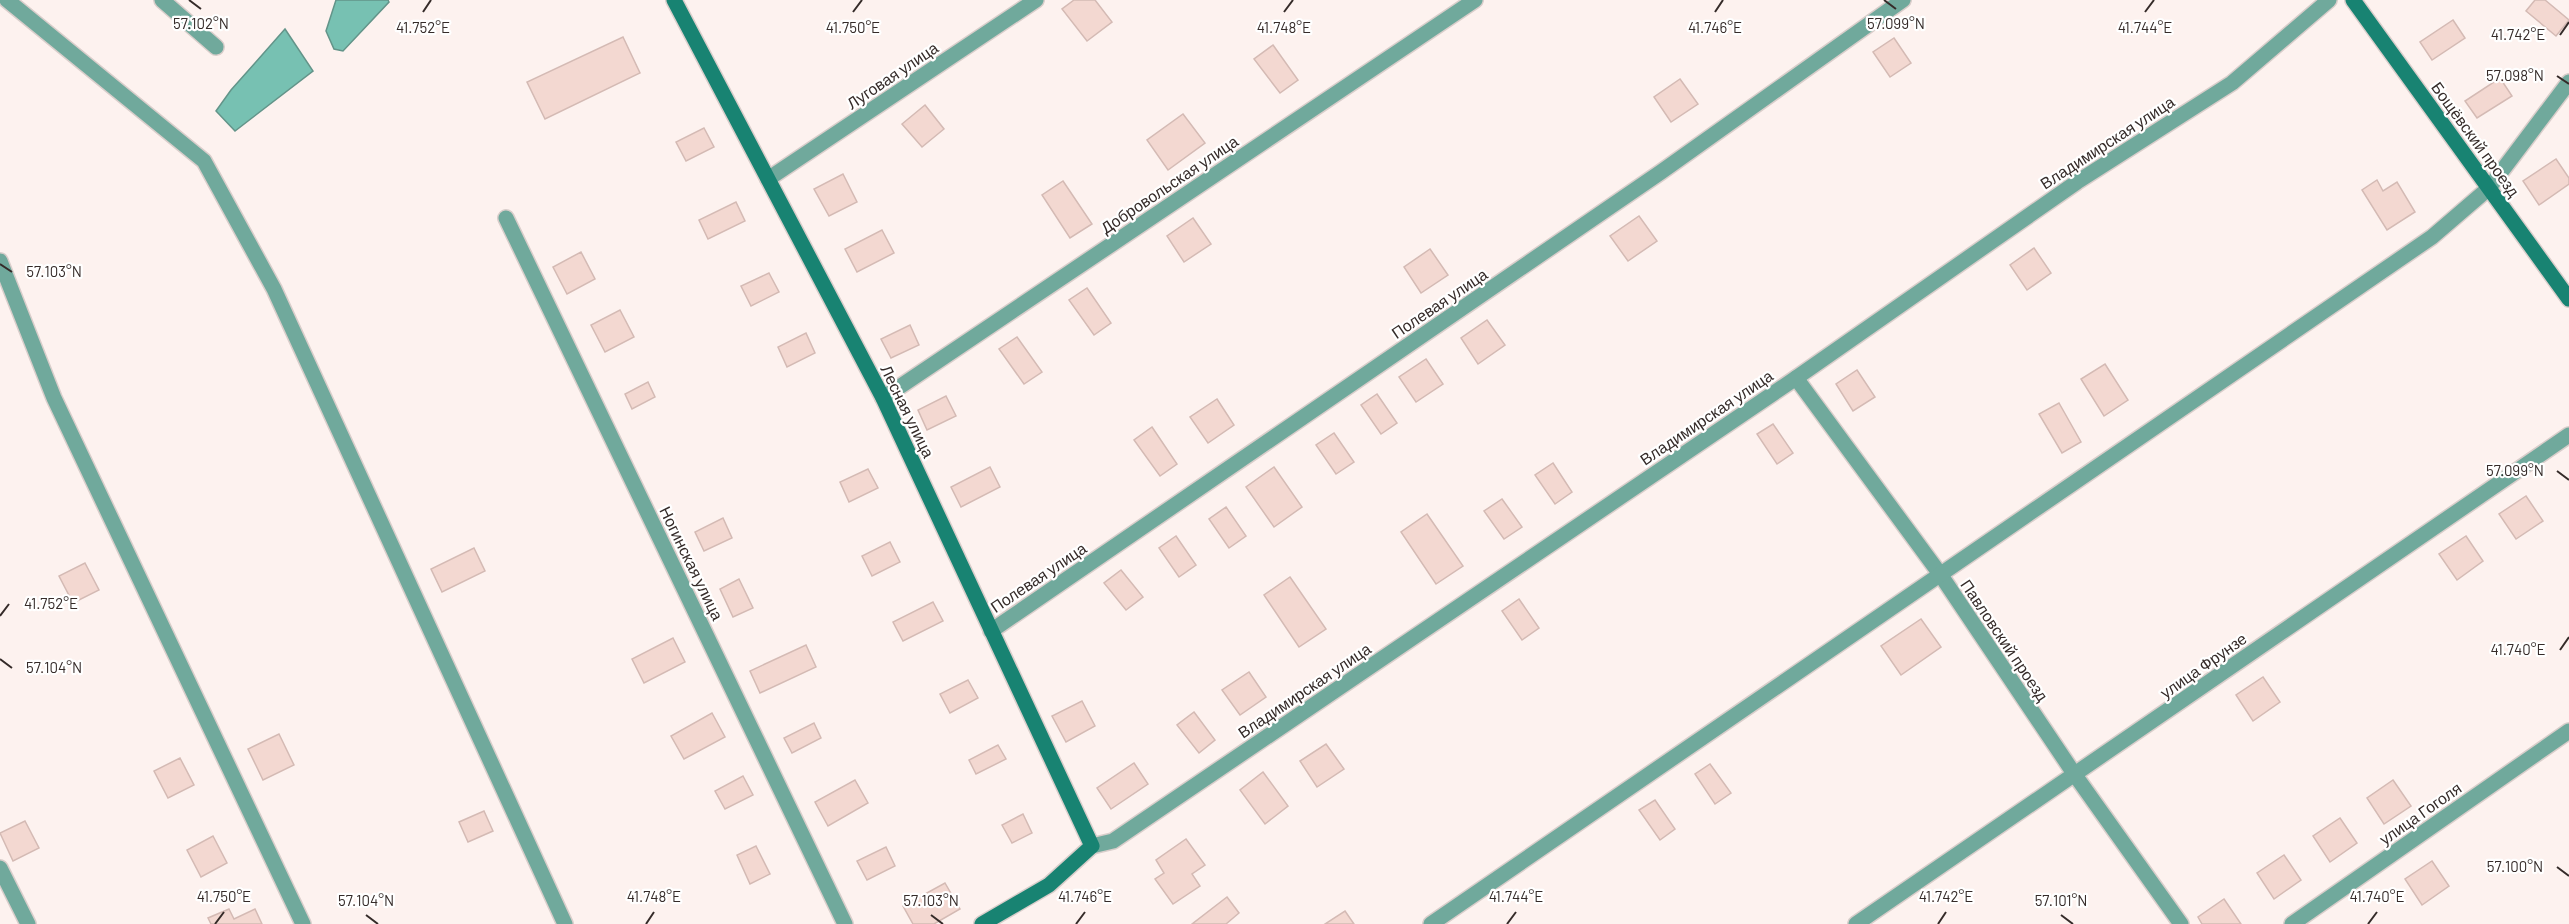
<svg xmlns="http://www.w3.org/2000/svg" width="2569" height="924" viewBox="0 0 2569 924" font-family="Barlow,sans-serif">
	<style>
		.water { fill: #77c1b2; stroke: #639489; stroke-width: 1.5 }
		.building { fill: #f3d8d1; stroke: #d4bab4; stroke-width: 1.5 }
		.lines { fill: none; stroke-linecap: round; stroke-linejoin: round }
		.street-casing { stroke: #d9cecb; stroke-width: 18 }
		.secondary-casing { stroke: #d9cecb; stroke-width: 18 }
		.street { stroke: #70a99c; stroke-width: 15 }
		.secondary { stroke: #188372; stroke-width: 15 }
		.ticks { fill: none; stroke: #352b29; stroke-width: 2 }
		.labels { text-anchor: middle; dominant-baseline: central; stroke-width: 4.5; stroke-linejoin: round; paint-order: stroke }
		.street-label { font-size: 16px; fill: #352b29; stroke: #fff }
		.ticks-label { font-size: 15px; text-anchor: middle; fill: #352b29; stroke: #fff; stroke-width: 4.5; stroke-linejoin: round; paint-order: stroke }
	</style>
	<rect width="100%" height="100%" fill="#fdf2ef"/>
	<g class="water">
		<polygon points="336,0 388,0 389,2 343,51 334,49 326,31"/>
		<polygon points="285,29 313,71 235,131 216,111 231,90"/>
	</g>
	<g class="building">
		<polygon points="1074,0 1095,0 1112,22 1087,41 1062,9"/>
		<polygon points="2535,0 2545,0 2569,20 2556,36 2526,11"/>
		<polygon points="2453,20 2465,38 2432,60 2420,42"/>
		<polygon points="623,37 640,73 545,119 527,82"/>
		<polygon points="1894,38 1911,63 1890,77 1873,52"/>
		<polygon points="1273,45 1298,80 1280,93 1254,59"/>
		<polygon points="2500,78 2512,96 2477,118 2465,101"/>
		<polygon points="1680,79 1698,104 1671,122 1654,97"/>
		<polygon points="925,105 944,129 922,147 902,124"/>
		<polygon points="1183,114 1205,143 1168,170 1147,140"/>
		<polygon points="704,128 714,147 686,161 676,142"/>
		<polygon points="2556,159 2569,178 2569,184 2539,205 2523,181"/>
		<polygon points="843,174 857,202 829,216 814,189"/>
		<polygon points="2377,180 2383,191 2397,182 2415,212 2387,230 2362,190"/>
		<polygon points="1063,181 1092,224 1070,238 1042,195"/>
		<polygon points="736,202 745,221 708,239 699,220"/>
		<polygon points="1639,216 1657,241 1628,261 1610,236"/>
		<polygon points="1193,218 1211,244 1184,262 1167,236"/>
		<polygon points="882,230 894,253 857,272 845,249"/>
		<polygon points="2034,248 2051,273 2027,290 2010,265"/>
		<polygon points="1430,249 1448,275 1421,293 1404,267"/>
		<polygon points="581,252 595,279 567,294 553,267"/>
		<polygon points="769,273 779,292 751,306 741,286"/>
		<polygon points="1087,288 1111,323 1094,335 1069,300"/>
		<polygon points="620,310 634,337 605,352 591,325"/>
		<polygon points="1487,320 1505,345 1478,364 1461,338"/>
		<polygon points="910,325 919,345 891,358 881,339"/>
		<polygon points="806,333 815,353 787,367 778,347"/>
		<polygon points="1017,337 1042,372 1024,384 999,349"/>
		<polygon points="1426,359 1443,384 1416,402 1399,377"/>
		<polygon points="2105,364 2128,400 2104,416 2081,379"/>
		<polygon points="1857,370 1875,397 1853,411 1836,384"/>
		<polygon points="648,382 655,397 632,409 625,394"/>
		<polygon points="1377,394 1397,423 1381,434 1361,405"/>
		<polygon points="946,396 956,416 927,430 918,410"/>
		<polygon points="1217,399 1234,425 1208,443 1190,417"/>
		<polygon points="2059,403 2081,442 2062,453 2039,414"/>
		<polygon points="1773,424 1793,453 1777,464 1757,434"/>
		<polygon points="1152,427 1177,464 1160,476 1134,440"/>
		<polygon points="1334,433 1354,462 1336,474 1316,445"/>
		<polygon points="1553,463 1572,492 1555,504 1535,475"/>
		<polygon points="990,467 1000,487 961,507 951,487"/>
		<polygon points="1274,467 1302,507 1274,527 1246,487"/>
		<polygon points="868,469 878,488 849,502 840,482"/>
		<polygon points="2526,496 2543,521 2516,539 2499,514"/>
		<polygon points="1502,499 1522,527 1504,539 1484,511"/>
		<polygon points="1226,507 1246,536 1229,548 1209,519"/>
		<polygon points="1427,514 1463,566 1436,584 1401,532"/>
		<polygon points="723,518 732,538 704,551 695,532"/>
		<polygon points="1176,536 1196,565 1179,577 1159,548"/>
		<polygon points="2466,536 2483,561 2457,580 2439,554"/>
		<polygon points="890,542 900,562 872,576 862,556"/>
		<polygon points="474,548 485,571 442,592 431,569"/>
		<polygon points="85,563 99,590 73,603 59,576"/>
		<polygon points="1121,570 1143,597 1126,610 1104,583"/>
		<polygon points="1290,577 1326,629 1299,647 1264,595"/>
		<polygon points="739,579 753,608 733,617 720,589"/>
		<polygon points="1519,599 1539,628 1522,640 1502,611"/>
		<polygon points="933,602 943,621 903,641 893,622"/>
		<polygon points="1921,619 1941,647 1901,675 1881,646"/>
		<polygon points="673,638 685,662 644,683 632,659"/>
		<polygon points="806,645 816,667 760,693 750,671"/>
		<polygon points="1249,672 1266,697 1240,715 1222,690"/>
		<polygon points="2263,677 2280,702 2253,721 2236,695"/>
		<polygon points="968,680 978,698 950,713 940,694"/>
		<polygon points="1082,701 1095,726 1066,742 1052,716"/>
		<polygon points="1194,712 1215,740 1199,753 1177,725"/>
		<polygon points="712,713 725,737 684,759 671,736"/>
		<polygon points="814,723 821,738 792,753 784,738"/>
		<polygon points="279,734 294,765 263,780 248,749"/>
		<polygon points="1326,744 1344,769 1317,787 1300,761"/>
		<polygon points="998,745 1006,759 976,774 969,760"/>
		<polygon points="180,758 194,785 168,798 154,771"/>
		<polygon points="1134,763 1148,784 1111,809 1097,788"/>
		<polygon points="1710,764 1731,793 1715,804 1695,774"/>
		<polygon points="1263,772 1288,806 1265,824 1240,790"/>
		<polygon points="743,776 753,795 725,809 715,791"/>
		<polygon points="855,780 868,803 828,826 815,802"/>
		<polygon points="2393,780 2411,806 2384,824 2367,798"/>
		<polygon points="1655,800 1675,829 1660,840 1639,810"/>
		<polygon points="484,811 493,831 468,842 459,822"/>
		<polygon points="1023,814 1032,833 1012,843 1002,825"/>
		<polygon points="2340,818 2357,843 2330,862 2313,836"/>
		<polygon points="25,821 39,848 13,861 0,833"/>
		<polygon points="213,836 227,863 201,877 187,850"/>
		<polygon points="1186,839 1205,865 1192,874 1200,886 1173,904 1155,879 1164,873 1156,860"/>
		<polygon points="756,846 770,874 750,884 737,855"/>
		<polygon points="886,847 895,866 867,880 857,861"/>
		<polygon points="2284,855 2301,880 2274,899 2257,873"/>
		<polygon points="2432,861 2449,886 2422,905 2405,879"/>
		<polygon points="945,883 960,909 934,924 913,924 903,906"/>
		<polygon points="1227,897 1239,913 1226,924 1192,924"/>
		<polygon points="2224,899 2241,924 2202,924 2198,917"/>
		<polygon points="229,909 234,919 255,909 262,924 211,924 208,918"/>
		<polygon points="1345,911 1354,924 1325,924"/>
	</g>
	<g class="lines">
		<defs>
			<g id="street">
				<polyline points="7,0 204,161 274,289 565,924"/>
				<polyline points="162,0 216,47"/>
				<polyline points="768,179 1036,0"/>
				<polyline points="506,218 845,924"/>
				<polyline points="0,261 54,398 303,924"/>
				<polyline points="1796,378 1940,574 2075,775 2181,924"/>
				<polyline points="883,398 1475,0"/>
				<polyline points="991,631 1661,172 1903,0"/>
				<polyline points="1092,846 1113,841 1796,378 2077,182 2232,83 2329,0"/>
				<polyline points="0,868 28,924"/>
				<polyline points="1431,924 2432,237 2489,188 2569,82"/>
				<polyline points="1856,924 2569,435"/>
				<polyline points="2292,924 2569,731"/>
			</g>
			<g id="secondary">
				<polyline points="674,0 883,398 1092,846 1049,885 982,924"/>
				<polyline points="2353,0 2569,299"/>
			</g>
		</defs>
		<use href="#street" class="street-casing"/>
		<use href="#secondary" class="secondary-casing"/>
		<use href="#street" class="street"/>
		<use href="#secondary" class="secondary"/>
	</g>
	<path class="ticks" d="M189,0L201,9M1884,0L1896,9M423,12L431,0M853,12L862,0M1284,12L1293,0M1715,12L1723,0M2145,12L2154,0M2560,35L2569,22M2557,76L2569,84M0,264L12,272M2557,471L2569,480M0,616L9,604M2560,650L2569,637M0,659L12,668M2557,867L2569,876M366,915L378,924M931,915L943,924M2061,915L2073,924M215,924L224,912M646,924L654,912M1076,924L1085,912M1507,924L1516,912M1938,924L1946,912M2368,924L2377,912"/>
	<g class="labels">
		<g class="street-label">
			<text transform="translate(892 75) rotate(-34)">Луговая улица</text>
			<text transform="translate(2476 139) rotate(54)">Бощёвский проезд</text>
			<text transform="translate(2107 142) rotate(-33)">Владимирская улица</text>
			<text transform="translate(1169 184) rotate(-34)">Добровольская улица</text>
			<text transform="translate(1439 303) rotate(-34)">Полевая улица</text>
			<text transform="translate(908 411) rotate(64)">Лесная улица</text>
			<text transform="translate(1706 417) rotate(-34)">Владимирская улица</text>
			<text transform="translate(692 563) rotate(64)">Ногинская улица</text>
			<text transform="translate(1038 577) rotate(-34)">Полевая улица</text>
			<text transform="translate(2005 640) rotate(56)">Павловский проезд</text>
			<text transform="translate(2203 665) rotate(-35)">улица Фрунзе</text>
			<text transform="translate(1304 690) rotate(-34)">Владимирская улица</text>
			<text transform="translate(2420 813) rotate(-35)">улица Гоголя</text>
		</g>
	</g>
	<g class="ticks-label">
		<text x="1896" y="29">57.099°N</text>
		<text x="201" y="29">57.102°N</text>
		<text x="423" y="33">41.752°E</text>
		<text x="853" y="33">41.750°E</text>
		<text x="1284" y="33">41.748°E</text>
		<text x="1715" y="33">41.746°E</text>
		<text x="2145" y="33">41.744°E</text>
		<text x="2518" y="40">41.742°E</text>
		<text x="2515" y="81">57.098°N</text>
		<text x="54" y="277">57.103°N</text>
		<text x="2515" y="476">57.099°N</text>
		<text x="51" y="609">41.752°E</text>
		<text x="2518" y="655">41.740°E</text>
		<text x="54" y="673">57.104°N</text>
		<text x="2515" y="872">57.100°N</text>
		<text x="224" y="902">41.750°E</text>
		<text x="654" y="902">41.748°E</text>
		<text x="1085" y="902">41.746°E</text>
		<text x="1516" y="902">41.744°E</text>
		<text x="1946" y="902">41.742°E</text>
		<text x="2377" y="902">41.740°E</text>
		<text x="366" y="906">57.104°N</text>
		<text x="931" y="906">57.103°N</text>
		<text x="2061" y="906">57.101°N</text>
	</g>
</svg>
